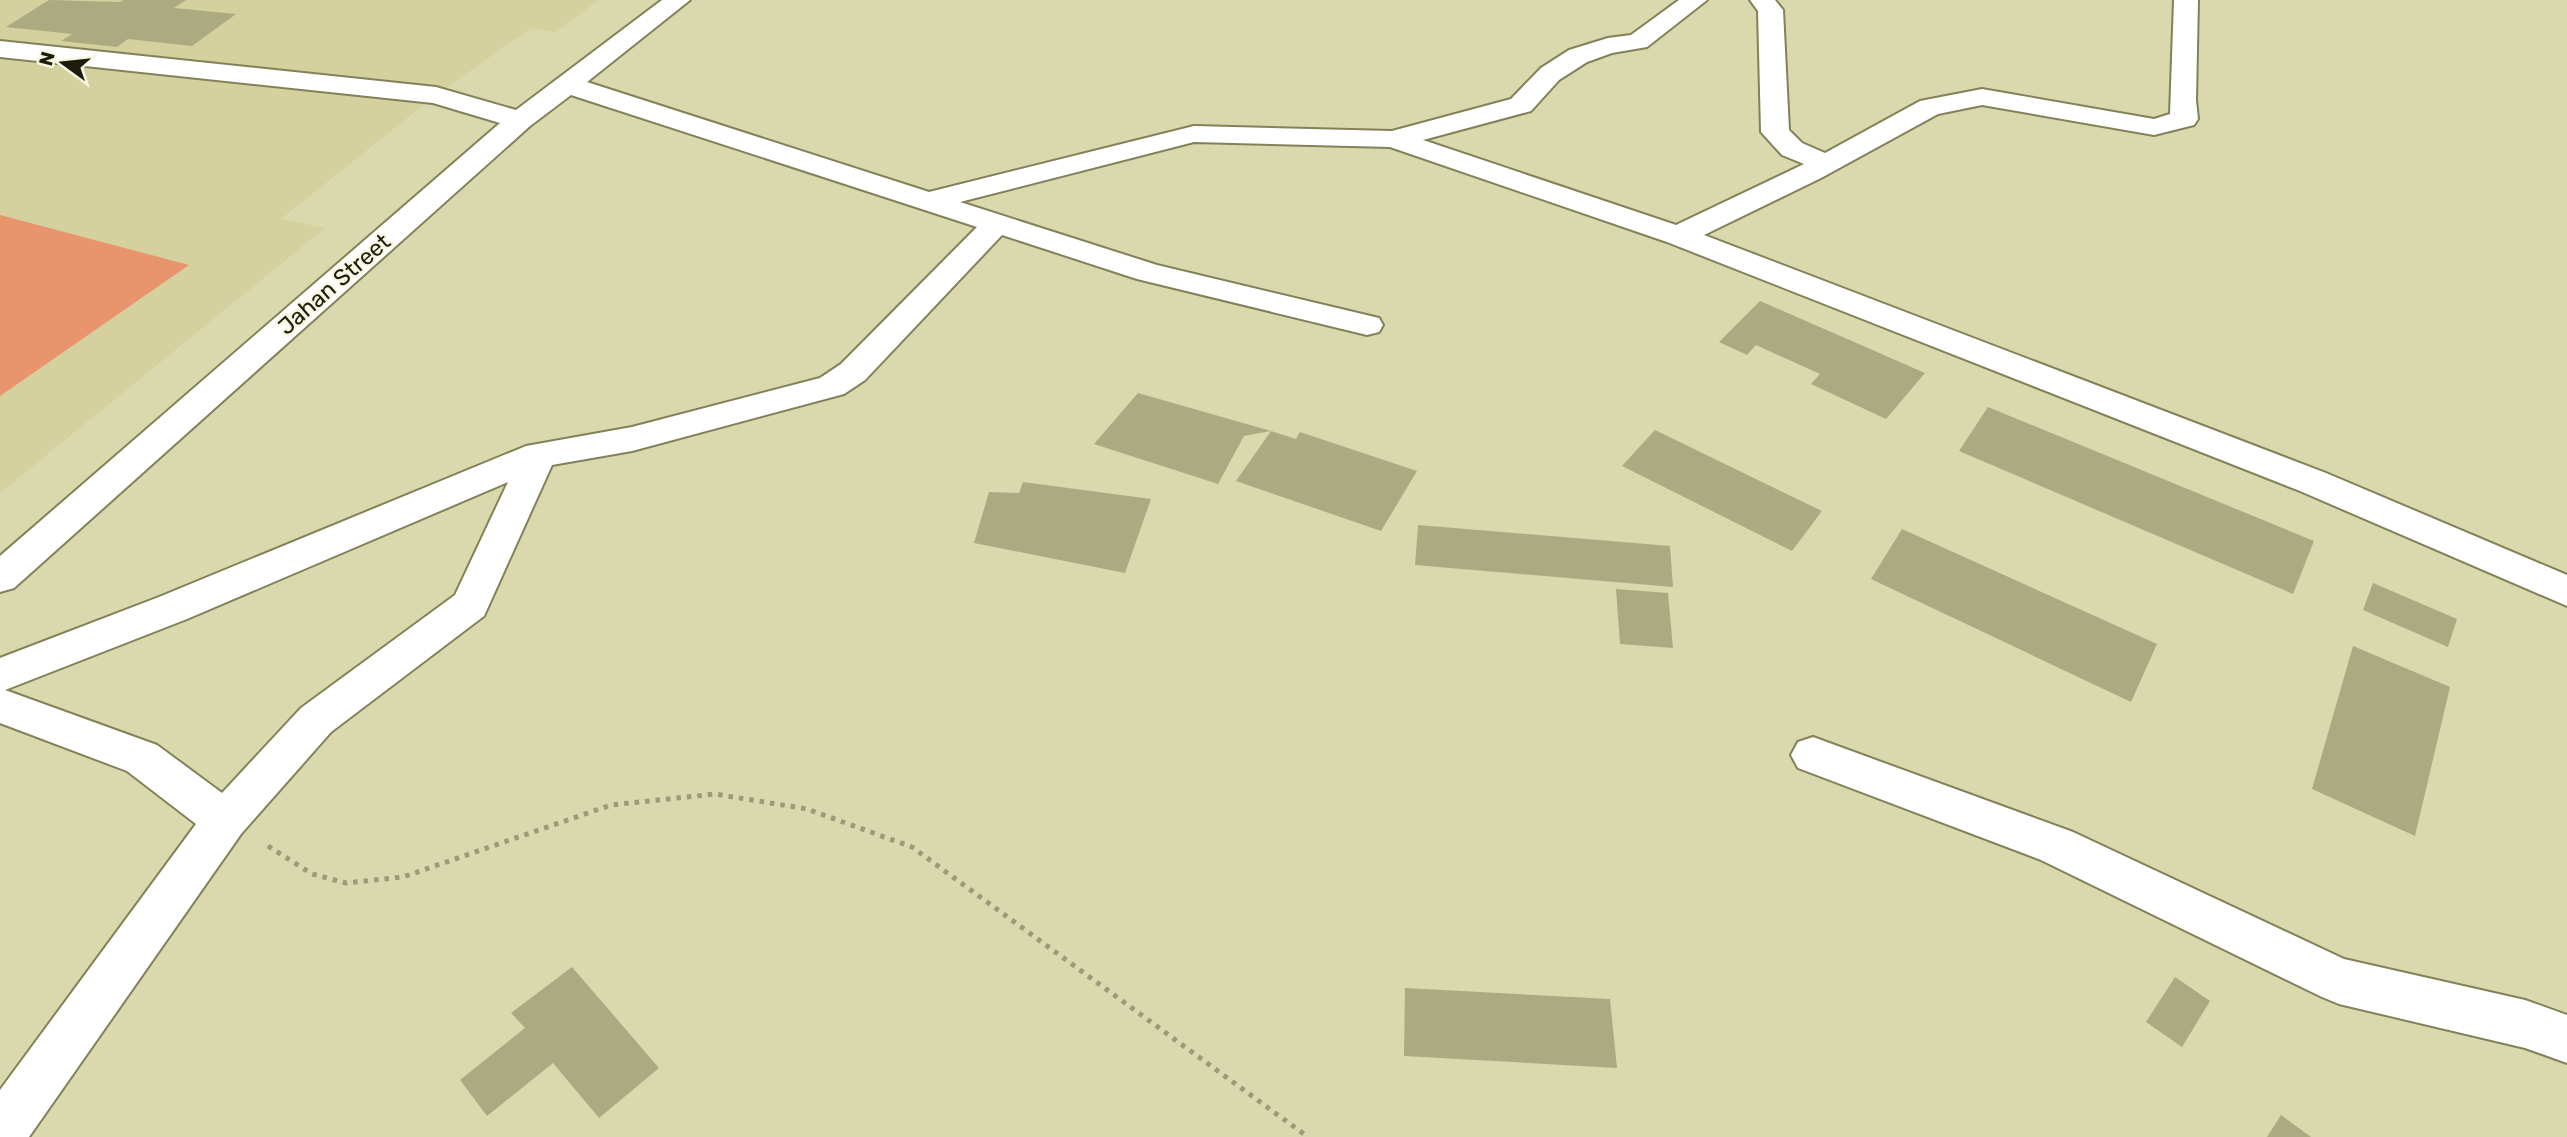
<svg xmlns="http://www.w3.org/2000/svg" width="2567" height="1137" viewBox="0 0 2567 1137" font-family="Rubik,sans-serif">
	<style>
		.built { fill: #d4d19e }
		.green { fill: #e8946c }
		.building { fill: #acaa81 }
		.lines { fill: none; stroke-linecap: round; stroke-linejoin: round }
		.minor-casing { stroke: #828158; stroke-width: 4 }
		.path { stroke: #9c9a78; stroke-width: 5; stroke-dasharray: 4.5 6; stroke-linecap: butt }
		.minor { fill: #fff; fill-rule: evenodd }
		.labels { text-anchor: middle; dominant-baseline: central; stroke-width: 5; stroke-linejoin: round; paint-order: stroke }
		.street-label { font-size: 23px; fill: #1d1c0c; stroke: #f8f8e2 }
	</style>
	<rect width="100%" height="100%" fill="#dad8ad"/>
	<polygon class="built" points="0,0 599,0 556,32 531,28 436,95 281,219 325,228 0,493"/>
	<polygon class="green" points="0,215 189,265 0,396"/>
	<g class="building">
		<polygon points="49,0 120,2 123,0 186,0 174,8 236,14 192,46 128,39 117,47 61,41 72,34 6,27"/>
		<polygon points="1760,301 1925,373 1886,419 1811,384 1820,374 1756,345 1747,355 1719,342"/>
		<polygon points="1138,393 1271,431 1244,436 1218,484 1094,444"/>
		<polygon points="1988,407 2314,541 2293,594 1959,451"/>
		<polygon points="1655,430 1822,511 1792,551 1622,466"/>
		<polygon points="1271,431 1296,439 1300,432 1417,471 1381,531 1236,481"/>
		<polygon points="1023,482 1151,499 1125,573 974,543 989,492 1019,493"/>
		<polygon points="1418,525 1670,546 1673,587 1415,565"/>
		<polygon points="1902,529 2157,644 2131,702 1871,579"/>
		<polygon points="2373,583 2457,619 2448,647 2363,610"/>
		<polygon points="1616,589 1668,593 1673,648 1620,644"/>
		<polygon points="2353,646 2450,687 2415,836 2312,789"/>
		<polygon points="572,967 659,1068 599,1118 553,1063 487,1116 460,1080 525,1028 511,1013"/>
		<polygon points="2175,977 2210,1001 2182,1047 2146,1022"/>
		<polygon points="1405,988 1610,999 1617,1068 1404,1056"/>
		<polygon points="2281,1115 2311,1137 2267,1137"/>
	</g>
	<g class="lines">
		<defs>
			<g id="minor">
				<path d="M662,0H690L587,82L929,192L1194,126L1392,131L1511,99L1541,68L1569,50L1608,38L1631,35L1679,0H1707L1647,47L1612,53L1587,62L1559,80L1531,111L1423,140L1676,225L1804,164L1782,155L1761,132L1758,11L1750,0H1775L1783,10L1789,130L1802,143L1825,153L1920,101L1982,89L2154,119L2170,114L2174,0H2198L2196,100L2198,119L2194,125L2154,135L1982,105L1938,114L1821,178L1704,235L2326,473L2567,575V606L2300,491L1667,242L1390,147L1194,142L960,202L1157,265L1379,318L1383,325L1379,332L1367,335L1137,279L1002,235L865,380L844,394L632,451L552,465L484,616L331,732L241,834L29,1137H0V1090L196,824L127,771L0,723V658L159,597L526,446L632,427L820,378L841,364L977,227L571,95L530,126L14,588L0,592V556L500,123L433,103L0,57V41L436,87L516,110ZM508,482L455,595L301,708L222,793L157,745L5,690L187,619Z"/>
				<polygon points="1813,737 2073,832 2344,959 2525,1000 2567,1015 2567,1063 2525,1048 2339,1004 2322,997 2041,860 1798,768 1791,755 1798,742"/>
			</g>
		</defs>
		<use href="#minor" class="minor-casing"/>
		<polyline class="path" points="268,846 312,874 346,883 403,877 611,805 715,794 807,809 912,847 1308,1137"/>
		<use href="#minor" class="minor"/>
	</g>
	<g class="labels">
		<g class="street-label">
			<text transform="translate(334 284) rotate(-41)">Jahan Street</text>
		</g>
	</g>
	<g transform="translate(63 63) rotate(285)" stroke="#f8f8e2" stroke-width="5" paint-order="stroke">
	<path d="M0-5L12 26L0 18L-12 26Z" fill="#1d1c0c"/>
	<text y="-10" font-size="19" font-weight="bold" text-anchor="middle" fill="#1d1c0c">N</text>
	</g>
</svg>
